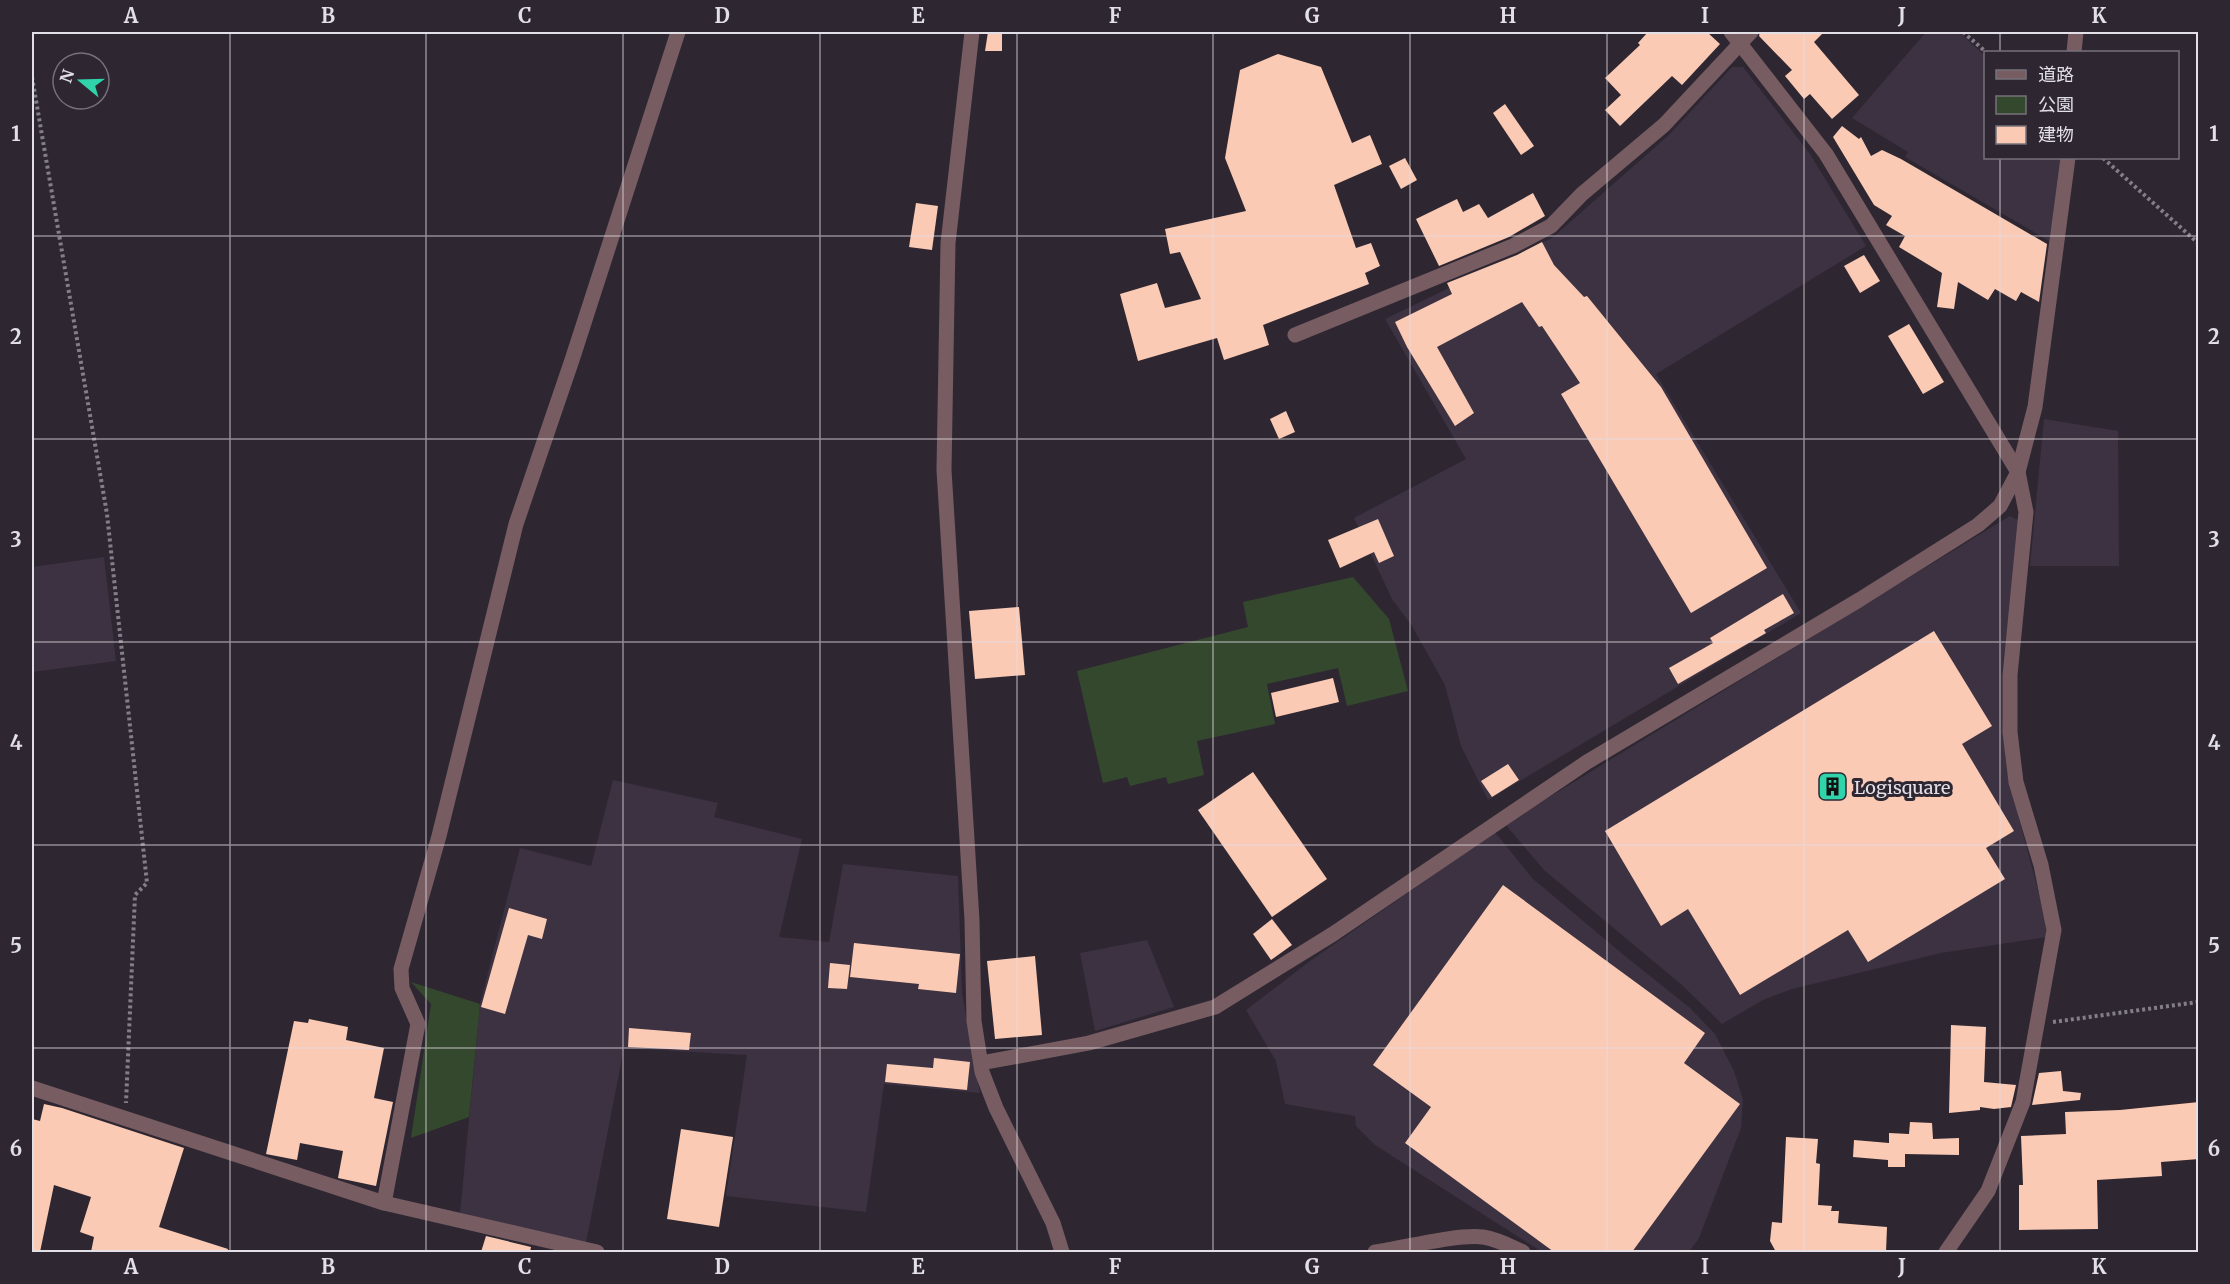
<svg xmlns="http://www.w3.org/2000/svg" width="2230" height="1284" viewBox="0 0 2230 1284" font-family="Merriweather,'Noto Sans JP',serif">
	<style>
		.built { fill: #3c3242 }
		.green { fill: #34482e }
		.building { fill: #fbcab4 }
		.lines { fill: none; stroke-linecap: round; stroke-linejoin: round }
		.path { stroke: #837e87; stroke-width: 4; stroke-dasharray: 3 3; stroke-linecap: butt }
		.minor { stroke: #775c62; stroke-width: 15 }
		.grid { fill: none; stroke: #e3dfe6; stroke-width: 1.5; stroke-opacity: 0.55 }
		.labels { text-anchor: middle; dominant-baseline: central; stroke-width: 6; stroke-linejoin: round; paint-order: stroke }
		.poi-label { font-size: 18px; fill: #e3dfe6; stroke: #2e2732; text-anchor: start }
		.neatline { fill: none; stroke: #e3dfe6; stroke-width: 2 }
		.grid-label { font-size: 20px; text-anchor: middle; font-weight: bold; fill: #e3dfe6 }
	</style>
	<rect width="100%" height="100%" fill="#2e2732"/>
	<g class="built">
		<polygon points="1926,32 1959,32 1985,56 1986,158 2063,158 2051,242 1905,157 1908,152 1852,118"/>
		<polygon points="1732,67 1743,67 1810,154 1866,246 1656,374 1801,613 1488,800 1461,746 1445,685 1412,626 1392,599 1354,518 1466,459 1385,319 1552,238 1669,135"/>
		<polygon points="2044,419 2118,431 2119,566 2030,566"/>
		<polygon points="2010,516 2020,521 2002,672 2002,718 2007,773 2043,909 2047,937 1941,953 1792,989 1763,1000 1722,1024 1682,985 1544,870 1505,824"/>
		<polygon points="104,557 116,661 32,672 32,567"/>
		<polygon points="613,780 718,803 714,817 802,839 779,937 829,942 843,864 958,876 962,993 980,1093 884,1084 866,1212 726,1196 747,1055 624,1048 586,1243 460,1214 480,1004 520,848 591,866"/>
		<polygon points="1495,832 1532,878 1625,956 1690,1008 1715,1034 1734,1071 1743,1100 1741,1128 1699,1238 1689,1252 1542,1252 1375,1145 1356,1126 1355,1116 1285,1104 1276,1061 1246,1010 1310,961"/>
		<polygon points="1147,940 1174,1007 1095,1031 1080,953"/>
	</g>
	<g class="green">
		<polygon points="1353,577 1389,619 1408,691 1347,706 1338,668 1267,684 1275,724 1197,741 1204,775 1168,784 1166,777 1130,786 1127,777 1103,783 1077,671 1248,627 1243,602"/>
		<polygon points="411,982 480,1004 469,1117 411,1138 431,1004"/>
	</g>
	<g class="building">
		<polygon points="988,32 1002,32 1002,51 985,51"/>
		<polygon points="1648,32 1707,32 1720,44 1682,85 1672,76 1620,126 1605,110 1621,95 1605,78 1640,45 1638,43"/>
		<polygon points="1760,32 1824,32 1814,42 1859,95 1832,119 1810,94 1804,99 1785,76 1792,70 1759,36"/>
		<polygon points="1278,54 1321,67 1352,143 1370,135 1382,164 1334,185 1356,248 1371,243 1380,266 1365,273 1369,284 1263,325 1269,345 1224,360 1217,338 1138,361 1120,294 1157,283 1165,308 1201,299 1180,252 1170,254 1165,229 1246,211 1225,158 1240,70"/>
		<polygon points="1505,104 1534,146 1521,155 1493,113"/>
		<polygon points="1842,126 1859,139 1861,137 1871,156 1882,150 1901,159 2047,244 2039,302 2021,292 2016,301 1995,289 1988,300 1958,282 1954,309 1937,307 1942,273 1899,247 1905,236 1886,225 1892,216 1874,205 1833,137"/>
		<polygon points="1405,158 1417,180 1401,189 1389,166"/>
		<polygon points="1533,193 1545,216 1509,237 1439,266 1416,219 1457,199 1463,212 1479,204 1488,218"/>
		<polygon points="916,203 938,206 932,250 909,247"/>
		<polygon points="1542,242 1554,265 1584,297 1587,296 1661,387 1767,568 1691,613 1561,394 1580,383 1542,326 1539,327 1522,302 1437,347 1474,413 1455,426 1407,347 1395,322 1452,294 1447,283 1517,255"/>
		<polygon points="1864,255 1880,281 1860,293 1844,266"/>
		<polygon points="1909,324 1944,382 1923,394 1888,336"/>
		<polygon points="1286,411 1295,432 1279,439 1270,419"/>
		<polygon points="1378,519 1394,556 1379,563 1374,552 1340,568 1328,540"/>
		<polygon points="1783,594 1794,613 1764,630 1766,633 1678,684 1669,668 1713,643 1710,638"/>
		<polygon points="1019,607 1025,675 975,679 969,611"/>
		<polygon points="1934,631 1992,726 1962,744 2014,831 1986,848 2005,879 1868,962 1848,930 1740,995 1688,909 1661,926 1605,831"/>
		<polygon points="1333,678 1339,702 1276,717 1271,693"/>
		<polygon points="1508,764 1519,780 1492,797 1481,781"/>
		<polygon points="1253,772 1327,879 1272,917 1198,810"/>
		<polygon points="1503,885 1705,1033 1684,1063 1740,1104 1632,1252 1554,1252 1405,1143 1431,1107 1373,1065"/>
		<polygon points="509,908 547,919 542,939 528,935 505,1014 481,1007"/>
		<polygon points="1272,919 1292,945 1271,960 1253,934"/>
		<polygon points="854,943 960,954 956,993 918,989 919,984 850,977"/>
		<polygon points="1035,956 1042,1035 995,1039 987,961"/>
		<polygon points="830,963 850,965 847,989 828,988"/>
		<polygon points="309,1019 348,1027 346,1040 384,1048 374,1098 393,1102 376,1186 338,1178 343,1151 300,1143 297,1160 266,1154 294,1021 308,1023"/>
		<polygon points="1951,1025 1986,1027 1984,1082 2016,1085 2011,1107 1994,1109 1980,1107 1980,1110 1949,1113"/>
		<polygon points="629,1028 691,1033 689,1050 628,1047"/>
		<polygon points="934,1058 970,1062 967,1090 885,1082 887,1064 933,1068"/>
		<polygon points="2061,1071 2063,1091 2081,1093 2080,1100 2032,1105 2039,1073"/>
		<polygon points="2199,1102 2199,1159 2161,1162 2162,1176 2097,1180 2098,1229 2019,1230 2019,1185 2023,1185 2021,1136 2066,1134 2065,1112 2120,1110"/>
		<polygon points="44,1104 62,1108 184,1148 159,1227 228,1249 227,1252 91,1252 94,1237 80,1232 91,1197 54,1185 40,1252 32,1252 32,1119 40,1121"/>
		<polygon points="1910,1122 1932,1123 1933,1139 1959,1138 1959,1155 1905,1154 1905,1167 1888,1167 1888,1160 1853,1157 1854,1140 1889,1143 1889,1133 1909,1134"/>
		<polygon points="681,1129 733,1137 719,1227 667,1219"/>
		<polygon points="1786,1137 1818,1139 1816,1163 1820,1164 1818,1205 1832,1206 1831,1211 1839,1211 1838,1223 1887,1227 1886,1252 1776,1252 1770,1241 1772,1222 1782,1223"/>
		<polygon points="486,1236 531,1247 530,1252 481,1252"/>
	</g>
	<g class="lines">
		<g class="path">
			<polyline points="1963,32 1986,52"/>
			<polyline points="32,77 107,514 147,883 135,895 126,1103"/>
			<polyline points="2103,158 2198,243"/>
			<polyline points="2053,1022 2198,1002"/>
		</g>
		<g class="minor">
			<polyline points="972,32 948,243 944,470 972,920 974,1021 982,1072 996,1108 1053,1223 1062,1252"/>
			<polyline points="1731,32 1826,154 2018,472 2026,512 2010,675 2010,732 2016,782 2041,865 2054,930 2023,1102 1988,1191 1946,1252"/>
			<polyline points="2074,52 2076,32"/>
			<polyline points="1295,335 1513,246 1551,226 1582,194 1664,125 1751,32"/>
			<polyline points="981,1063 1089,1043 1215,1007 1333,934 1587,762 1859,600 1978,525 2000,506 2018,472 2035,407 2068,158"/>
			<polyline points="32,1088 384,1203 597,1252"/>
			<polyline points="384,1203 418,1024 402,988 401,969 439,836 516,524 572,360 678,32"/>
			<path d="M1375,1252C1404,1248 1455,1234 1483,1237C1497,1239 1510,1246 1523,1252"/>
		</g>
	</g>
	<path class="grid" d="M230,32V1252M426,32V1252M623,32V1252M820,32V1252M1017,32V1252M1213,32V1252M1410,32V1252M1607,32V1252M1804,32V1252M2000,32V52M2000,158V1252M32,236H2198M32,439H2198M32,642H2198M32,845H2198M32,1048H2198"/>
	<defs>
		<symbol id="building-square" viewBox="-11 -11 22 22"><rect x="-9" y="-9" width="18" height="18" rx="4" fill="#2fd4aa" stroke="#2e2732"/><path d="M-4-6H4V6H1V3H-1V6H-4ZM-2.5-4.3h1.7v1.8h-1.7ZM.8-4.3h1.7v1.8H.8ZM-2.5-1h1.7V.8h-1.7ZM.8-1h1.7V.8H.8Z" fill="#111"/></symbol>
	</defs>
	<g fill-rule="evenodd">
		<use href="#building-square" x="1816" y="770" width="33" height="33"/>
	</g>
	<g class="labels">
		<g class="poi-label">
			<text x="1854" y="787">Logisquare</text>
		</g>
	</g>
	<rect width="2230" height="1284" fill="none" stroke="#2e2732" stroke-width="66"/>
	<rect x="1984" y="51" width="195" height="108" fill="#2e2732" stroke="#76717a" stroke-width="1.5"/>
	<rect x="1996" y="70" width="30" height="9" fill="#775c62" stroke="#76717a" stroke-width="1.5"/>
	<text x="2038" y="81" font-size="18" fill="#e3dfe6">道路</text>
	<rect x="1996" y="96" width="30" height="18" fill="#34482e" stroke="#76717a" stroke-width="1.5"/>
	<text x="2038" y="111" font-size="18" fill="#e3dfe6">公園</text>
	<rect x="1996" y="126" width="30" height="18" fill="#fbcab4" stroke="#76717a" stroke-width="1.5"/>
	<text x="2038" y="141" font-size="18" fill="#e3dfe6">建物</text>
	<g transform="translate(81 81) rotate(289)"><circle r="28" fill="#2e2732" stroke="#76717a" stroke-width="1.5"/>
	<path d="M0-4.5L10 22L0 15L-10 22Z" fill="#2fd4aa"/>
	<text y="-9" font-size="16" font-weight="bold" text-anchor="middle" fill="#e3dfe6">N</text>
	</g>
	<rect x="33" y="33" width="2164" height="1218" class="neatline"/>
	<g class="grid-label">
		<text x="131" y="23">A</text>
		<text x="328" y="23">B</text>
		<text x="525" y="23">C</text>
		<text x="722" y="23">D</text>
		<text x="918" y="23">E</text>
		<text x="1115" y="23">F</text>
		<text x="1312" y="23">G</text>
		<text x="1508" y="23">H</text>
		<text x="1705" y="23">I</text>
		<text x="1902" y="23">J</text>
		<text x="2099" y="23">K</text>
		<text x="16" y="141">1</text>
		<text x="2214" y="141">1</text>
		<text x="16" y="344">2</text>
		<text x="2214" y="344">2</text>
		<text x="16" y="547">3</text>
		<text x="2214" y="547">3</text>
		<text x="16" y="750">4</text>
		<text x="2214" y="750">4</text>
		<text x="16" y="953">5</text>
		<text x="2214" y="953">5</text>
		<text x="16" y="1156">6</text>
		<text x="2214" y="1156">6</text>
		<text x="131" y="1274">A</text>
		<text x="328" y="1274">B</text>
		<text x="525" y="1274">C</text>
		<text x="722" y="1274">D</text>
		<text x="918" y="1274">E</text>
		<text x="1115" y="1274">F</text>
		<text x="1312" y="1274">G</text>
		<text x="1508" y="1274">H</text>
		<text x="1705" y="1274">I</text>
		<text x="1902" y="1274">J</text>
		<text x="2099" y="1274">K</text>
	</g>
</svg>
